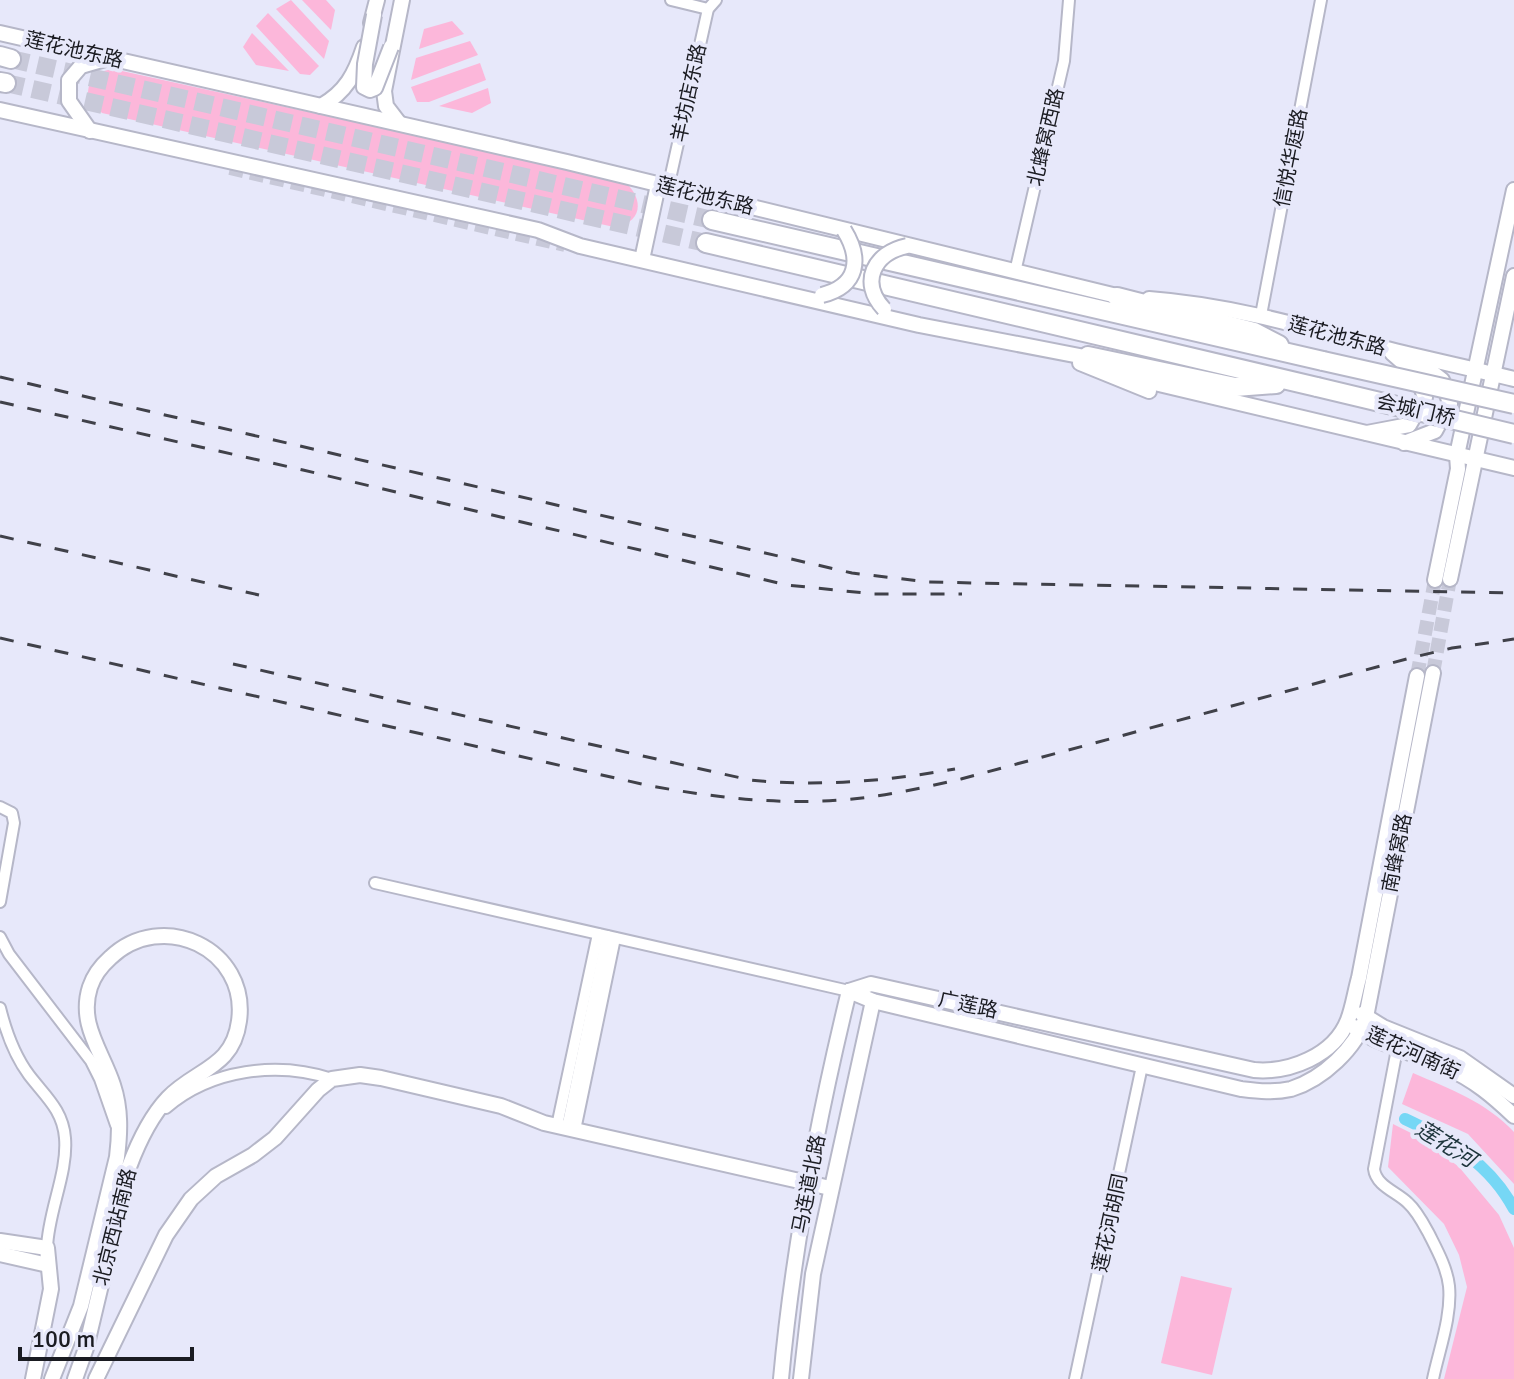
<svg xmlns="http://www.w3.org/2000/svg" width="1514" height="1379" viewBox="0 0 1514 1379" font-family="Signika,'Noto Sans SC',sans-serif">
	<style>
		.green { fill: #fcb7da }
		.lines { fill: none; stroke-linecap: round; stroke-linejoin: round }
		.canal { stroke: #76d7f5; stroke-width: 12 }
		.secondary-tunnel { stroke: #c8c9d9; stroke-width: 14; stroke-dasharray: 14 7; stroke-linecap: butt }
		.highway-tunnel { stroke: #c8c9d9; stroke-width: 18; stroke-dasharray: 18 9; stroke-linecap: butt }
		.street-casing { stroke: #b6b7c8; stroke-width: 14 }
		.secondary-casing { stroke: #b6b7c8; stroke-width: 18 }
		.highway-casing { stroke: #b6b7c8; stroke-width: 22 }
		.street { stroke: #fff; stroke-width: 10 }
		.secondary { stroke: #fff; stroke-width: 14 }
		.highway { stroke: #fff; stroke-width: 18 }
		.rail { stroke: #404149; stroke-width: 3; stroke-dasharray: 14 14; stroke-linecap: butt }
		.secondary-bridge-casing { stroke: #b6b7c8; stroke-width: 18; stroke-linecap: butt }
		.highway-bridge-casing { stroke: #b6b7c8; stroke-width: 22; stroke-linecap: butt }
		.secondary-bridge { stroke: #fff; stroke-width: 14 }
		.highway-bridge { stroke: #fff; stroke-width: 18 }
		.labels { text-anchor: middle; dominant-baseline: central; stroke-width: 8; stroke-linejoin: round; paint-order: stroke }
		.street-label { font-size: 20px; fill: #1a1b21; stroke: #e7e8fa }
		.water-label { font-size: 22px; font-style: italic; fill: #1d343b; stroke: #e7e8fa }
	</style>
	<rect width="100%" height="100%" fill="#e7e8fa"/>
	<g class="green">
		<polygon points="291,0 329,41 324,59 276,9"/>
		<polygon points="302,0 326,0 335,10 331,30"/>
		<polygon points="268,13 319,66 310,75 300,74 256,26"/>
		<polygon points="452,21 464,34 419,49 424,29"/>
		<polygon points="252,33 289,71 256,65 243,47"/>
		<polygon points="470,41 478,55 411,80 416,58"/>
		<polygon points="480,63 486,80 429,102 417,102 411,87"/>
		<path d="M113,69L625,182C644,199 643,223 614,227L102,113L88,98C87,80 95,72 113,69Z"/>
		<polygon points="488,88 491,103 472,113 439,106"/>
		<path d="M1413,1073C1450,1089 1486,1102 1514,1132V1184L1468,1134L1402,1104Z"/>
		<polygon points="1393,1124 1421,1138 1459,1167 1499,1215 1514,1248 1514,1379 1444,1379 1467,1287 1459,1255 1444,1224 1388,1167"/>
		<polygon points="1181,1276 1232,1288 1212,1375 1161,1363"/>
	</g>
	<g class="lines">
		<path class="canal" d="M1405,1119C1450,1140 1490,1164 1514,1209"/>
		<g class="secondary-tunnel">
			<polyline points="230,168 565,245"/>
			<polyline points="1433,673 1450,579"/>
			<polyline points="1417,676 1435,580"/>
		</g>
		<g class="highway-tunnel">
			<polyline points="11,59 712,220"/>
			<polyline points="6,83 706,243"/>
		</g>
		<defs>
			<g id="street">
				<polyline points="671,0 708,9"/>
				<polyline points="668,188 708,9 716,0"/>
				<polyline points="1015,272 1064,61 1069,0"/>
				<polyline points="1261,315 1321,0"/>
				<polyline points="0,807 12,813 14,823 0,902"/>
				<polyline points="375,883 849,991"/>
				<polyline points="0,937 9,954 91,1061 100,1079 116,1125"/>
				<path d="M0,1008C6,1032 14,1055 29,1075C45,1096 63,1110 65,1138C68,1173 48,1212 47,1248"/>
				<path d="M1398,1044L1374,1169C1376,1186 1397,1192 1408,1203C1417,1211 1423,1223 1429,1234C1437,1250 1447,1268 1449,1286C1452,1316 1439,1350 1433,1379"/>
				<path d="M166,1108C211,1069 278,1061 332,1079"/>
				<polyline points="557,1126 598,934"/>
				<polyline points="567,1128 607,936"/>
				<polyline points="575,1130 615,938"/>
				<polyline points="1075,1379 1142,1066"/>
			</g>
			<g id="secondary">
				<polyline points="371,23 377,0"/>
				<polyline points="0,33 567,162 1125,298"/>
				<path d="M321,106C346,92 355,74 364,47"/>
				<polyline points="0,110 538,230 580,246 919,325 1095,359"/>
				<polyline points="399,123 386,106 384,91 402,0"/>
				<polyline points="90,131 69,101 69,80 81,66 105,59"/>
				<polyline points="643,255 658,185"/>
				<path d="M1149,299C1230,305 1305,327 1383,348C1426,359 1470,368 1514,379"/>
				<polyline points="1080,363 1149,391"/>
				<polyline points="1114,367 1142,380 1514,468"/>
				<polyline points="1367,433 1409,425 1425,397 1416,374 1392,353"/>
				<polyline points="1404,443 1435,431 1450,403 1442,380 1415,359"/>
				<polyline points="1450,579 1514,276"/>
				<polyline points="1435,580 1458,469 1457,455 1514,190"/>
				<path d="M849,991L873,1001L1241,1089C1258,1091 1274,1093 1291,1089C1323,1079 1356,1048 1366,1017L1433,673"/>
				<path d="M849,991L871,984L1254,1070C1289,1073 1334,1056 1348,1020C1353,1007 1355,992 1359,978L1417,676"/>
				<polyline points="1362,1014 1383,1027 1460,1058 1514,1096"/>
				<path d="M1354,1027C1383,1047 1416,1053 1447,1068C1473,1079 1494,1097 1514,1116"/>
				<polyline points="0,1241 47,1248 51,1289 33,1379"/>
				<polyline points="0,1254 48,1265"/>
				<path d="M52,1379L81,1306L117,1157C120,1133 121,1109 113,1085C102,1051 78,1024 90,987C94,975 101,966 110,958C162,908 249,949 239,1021C233,1068 196,1069 168,1098C150,1117 138,1143 129,1167L86,1348L75,1379"/>
				<polyline points="96,1379 166,1235 191,1199 216,1176 253,1155 275,1138 318,1090 332,1079 360,1075 381,1078 501,1106 544,1123 830,1188"/>
				<path d="M781,1379C793,1248 818,1118 849,991"/>
				<polyline points="801,1379 813,1274 873,1001"/>
			</g>
			<g id="highway">
				<polyline points="0,56 11,59"/>
				<polyline points="0,82 6,83"/>
				<polyline points="712,220 1323,361"/>
				<polyline points="706,243 1317,387"/>
				<polyline points="1117,297 1254,332 1279,345"/>
				<polyline points="1088,356 1235,387 1276,384"/>
			</g>
		</defs>
		<use href="#street" class="street-casing"/>
		<use href="#secondary" class="secondary-casing"/>
		<use href="#highway" class="highway-casing"/>
		<use href="#street" class="street"/>
		<use href="#secondary" class="secondary"/>
		<use href="#highway" class="highway"/>
		<g class="rail">
			<polyline points="0,377 852,573 929,582 975,583 1514,593"/>
			<polyline points="0,402 303,470 787,585 874,594 962,594"/>
			<polyline points="0,536 259,595"/>
			<path d="M0,638L646,785C710,797 776,805 841,800C882,797 922,788 961,779L1410,658L1452,648L1514,639"/>
			<path d="M233,664L750,780C819,787 887,781 955,769"/>
		</g>
		<defs>
			<g id="secondary-bridge">
				<polyline points="374,15 365,64 364,87 370,90 375,88 391,47"/>
				<path d="M822,295C858,286 862,259 844,230"/>
				<path d="M884,309C859,282 874,253 907,246"/>
			</g>
			<g id="highway-bridge">
				<polyline points="1323,361 1514,404"/>
				<polyline points="1317,387 1514,434"/>
			</g>
		</defs>
		<use href="#secondary-bridge" class="secondary-bridge-casing"/>
		<use href="#highway-bridge" class="highway-bridge-casing"/>
		<use href="#secondary-bridge" class="secondary-bridge"/>
		<use href="#highway-bridge" class="highway-bridge"/>
	</g>
	<g class="labels">
		<g class="street-label">
			<text transform="translate(74 50) rotate(13)">莲花池东路</text>
			<text transform="translate(689 93) rotate(-78)">羊坊店东路</text>
			<text transform="translate(1046 137) rotate(-77)">北蜂窝西路</text>
			<text transform="translate(1291 158) rotate(-79)">信悦华庭路</text>
			<text transform="translate(705 196) rotate(14)">莲花池东路</text>
			<text transform="translate(1337 336) rotate(15)">莲花池东路</text>
			<text transform="translate(1416 410) rotate(13)">会城门桥</text>
			<text transform="translate(1397 853) rotate(-79)">南蜂窝路</text>
			<text transform="translate(968 1005) rotate(12)">广莲路</text>
			<text transform="translate(1413 1053) rotate(24)">莲花河南街</text>
			<text transform="translate(809 1184) rotate(-79)">马连道北路</text>
			<text transform="translate(1110 1223) rotate(-78)">莲花河胡同</text>
			<text transform="translate(115 1227) rotate(-76)">北京西站南路</text>
		</g>
		<g class="water-label">
			<text transform="translate(1446 1144) rotate(32)">莲花河</text>
		</g>
	</g>
	<path d="M20 1347v12h172v-12" fill="none" stroke="#1a1b21" stroke-width="4"/>
	<text x="32" y="1347" font-size="24" fill="#1a1b21" stroke="#e7e8fa" stroke-width="6" paint-order="stroke">100 m</text>
</svg>
